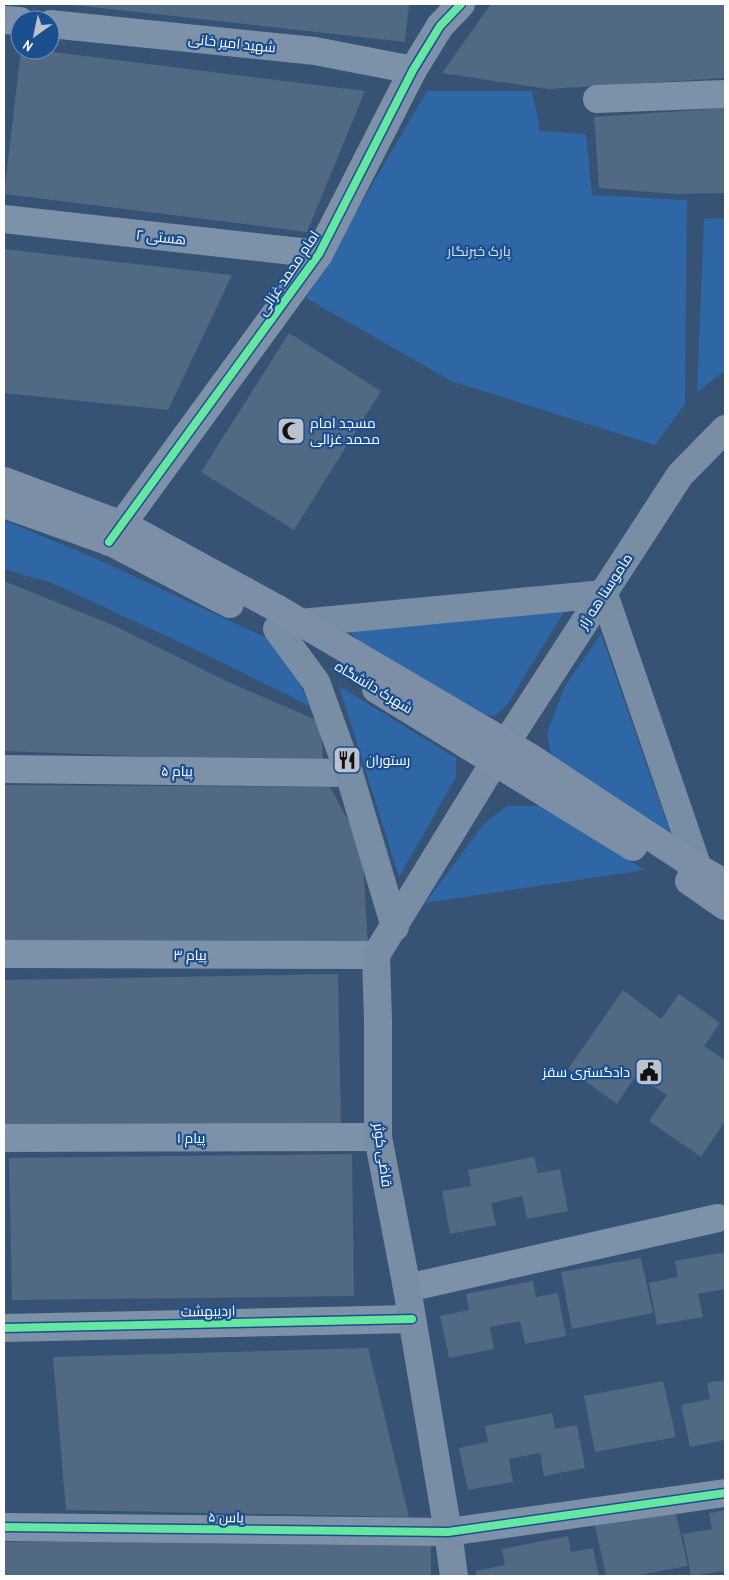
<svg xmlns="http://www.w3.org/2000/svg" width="729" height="1580" viewBox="0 0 729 1580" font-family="'Archivo Narrow',Cairo,sans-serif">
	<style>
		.green { fill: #2f66a5 }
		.building { fill: #526984 }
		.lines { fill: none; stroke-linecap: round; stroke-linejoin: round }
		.minor { stroke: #7d92a8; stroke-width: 28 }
		.secondary { stroke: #798da4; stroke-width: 28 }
		.primary { stroke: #7d8ea7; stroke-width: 28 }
		.cycleway-casing { stroke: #1b4f8f; stroke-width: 11 }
		.cycleway { stroke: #66e7a1; stroke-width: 8 }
		.labels { text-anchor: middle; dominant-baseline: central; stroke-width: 4.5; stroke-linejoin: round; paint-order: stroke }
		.street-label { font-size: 14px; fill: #fff; stroke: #1b4f8f }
		.park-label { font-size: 14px; fill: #cfe3fa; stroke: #1b4f8f }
		.poi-label { font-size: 14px; fill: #fff; stroke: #1b4f8f; text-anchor: start }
	</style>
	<rect width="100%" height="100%" fill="#365274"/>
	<g class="green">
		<polygon points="427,91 532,91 540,131 586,134 592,195 687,200 685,404 655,445 451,381 306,298"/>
		<polygon points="725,218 725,371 697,392 704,219"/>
		<polygon points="4,520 97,559 282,645 310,706 192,648 52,583 4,569"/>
		<polygon points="567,607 507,705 495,716 473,714 361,645 348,629"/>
		<polygon points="601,634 675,846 553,766 547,733 565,686"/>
		<polygon points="339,686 456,758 456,777 399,877"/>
		<polygon points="507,806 542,806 645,870 425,903 483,825"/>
	</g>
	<g class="building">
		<polygon points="74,4 409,4 405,42 74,5"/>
		<polygon points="491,4 725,4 725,78 548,89 442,73"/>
		<polygon points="21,50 37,50 365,91 307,232 4,194"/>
		<polygon points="725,108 725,193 676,194 599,188 594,117"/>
		<polygon points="4,249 232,275 168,410 4,393"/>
		<polygon points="289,333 381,391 294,530 201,472"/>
		<polygon points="4,581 115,626 226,681 321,722 323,763 4,751"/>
		<polygon points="4,785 330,787 362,846 368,945 4,942"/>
		<polygon points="338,974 341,1126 4,1131 4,980"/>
		<polygon points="623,990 661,1019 679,994 720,1023 704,1046 725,1060 725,1121 701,1157 649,1121 667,1095 636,1075 617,1104 568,1069"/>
		<polygon points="352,1154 354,1296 12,1300 9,1158"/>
		<polygon points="534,1157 538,1173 560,1169 568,1211 527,1219 522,1196 491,1203 496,1225 450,1234 442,1191 471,1186 468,1170"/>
		<polygon points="725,1252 725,1289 698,1294 703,1317 657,1325 649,1283 678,1277 675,1261"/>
		<polygon points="641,1258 653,1313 572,1329 561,1272"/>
		<polygon points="533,1281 536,1297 558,1293 566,1336 525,1344 520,1321 490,1327 494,1349 449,1358 440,1316 469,1310 466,1294"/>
		<polygon points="368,1348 409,1517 66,1510 53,1357"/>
		<polygon points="725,1380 725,1440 690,1447 681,1405 710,1399 707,1383"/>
		<polygon points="663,1381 676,1437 595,1452 584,1396"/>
		<polygon points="552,1413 555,1429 577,1425 585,1468 544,1476 540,1453 509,1459 513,1482 468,1490 459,1448 488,1442 485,1426"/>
		<polygon points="675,1510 688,1566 634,1576 606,1576 595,1525"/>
		<polygon points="725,1510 725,1571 691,1576 683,1534 712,1529 709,1513"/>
		<polygon points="568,1536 571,1552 593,1548 599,1576 477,1576 475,1571 505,1565 502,1549"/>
		<polygon points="431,1538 431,1576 4,1576 4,1542"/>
	</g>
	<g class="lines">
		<g class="minor">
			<polyline points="4,20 20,21"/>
			<polyline points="50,24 315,51 413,70"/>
			<polyline points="597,99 725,94"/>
			<polyline points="4,219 319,254"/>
			<polyline points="109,542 319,254 413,70 440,26 461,4"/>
			<polyline points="4,769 349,773"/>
			<polyline points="4,954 376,955"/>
			<polyline points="4,1138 378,1137"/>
			<polyline points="407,1288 718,1218"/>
			<polyline points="4,1328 412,1319"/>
			<polyline points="4,1527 448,1532 725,1493"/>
		</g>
		<g class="secondary">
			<polyline points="395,927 349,773 316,682 277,629 300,623 604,594 698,868 697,882"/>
			<polyline points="454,1576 448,1532 407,1288 378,1137 378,1021 376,955 506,743 680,475 725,429"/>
		</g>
		<g class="primary">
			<polyline points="4,481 128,527 278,609 528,756 698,868 725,883"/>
			<polyline points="4,504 113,543 230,604"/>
			<polyline points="376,689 633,847"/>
			<polyline points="689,881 725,906"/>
		</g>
		<defs>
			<g id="cycleway">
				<polyline points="109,542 319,254 413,70 440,26 461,4"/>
				<polyline points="4,1328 412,1319"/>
				<polyline points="4,1527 448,1532 725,1493"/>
			</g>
		</defs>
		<use href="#cycleway" class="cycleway-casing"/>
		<use href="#cycleway" class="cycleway"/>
	</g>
	<defs>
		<symbol id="mosque-square" viewBox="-11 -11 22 22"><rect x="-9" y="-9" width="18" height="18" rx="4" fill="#b9c2ce" stroke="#1b4f8f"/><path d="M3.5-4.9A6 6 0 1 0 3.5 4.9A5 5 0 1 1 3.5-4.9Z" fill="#111"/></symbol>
		<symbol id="restaurant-square" viewBox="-11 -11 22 22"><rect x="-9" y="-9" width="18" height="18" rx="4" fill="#b9c2ce" stroke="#1b4f8f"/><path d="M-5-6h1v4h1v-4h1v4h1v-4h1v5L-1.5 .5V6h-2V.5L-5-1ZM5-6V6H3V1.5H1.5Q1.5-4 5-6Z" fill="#111"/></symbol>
		<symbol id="civic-square" viewBox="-11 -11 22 22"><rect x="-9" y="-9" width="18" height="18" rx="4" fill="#b9c2ce" stroke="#1b4f8f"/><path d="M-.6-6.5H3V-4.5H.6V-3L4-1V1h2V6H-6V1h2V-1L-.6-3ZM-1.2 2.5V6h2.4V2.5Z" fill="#111"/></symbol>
	</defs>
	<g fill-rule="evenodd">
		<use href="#mosque-square" x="275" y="415" width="32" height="32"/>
		<use href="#restaurant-square" x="331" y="744" width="32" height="32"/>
		<use href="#civic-square" x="633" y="1056" width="32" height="32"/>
	</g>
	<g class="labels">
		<g class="street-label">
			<text transform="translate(232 43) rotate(6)">شهید امیر خانی</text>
			<text transform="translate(161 237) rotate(6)">هستی ۲</text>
			<text transform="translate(288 273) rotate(-56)">امام محمد غزالی</text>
			<text transform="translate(605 591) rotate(-57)">ماموستا هه ژار</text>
			<text transform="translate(374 687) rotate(31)">شهرک دانشگاه</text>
			<text transform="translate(177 771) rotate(1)">پیام ۵</text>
			<text x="190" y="955">پیام ۳</text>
			<text x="191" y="1138">پیام ۱</text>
			<text transform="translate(383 1155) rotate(82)">قاضی کوثر</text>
			<text transform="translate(208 1311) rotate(-1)">اردیبهشت</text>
			<text transform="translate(226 1517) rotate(1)">یاس ۵</text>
		</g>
		<g class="park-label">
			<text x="479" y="251">پارک خبرنگار</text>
		</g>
		<g class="poi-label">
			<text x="310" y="423">مسجد امام<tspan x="310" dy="16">محمد غزالی</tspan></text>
			<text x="366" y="760">رستوران</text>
			<text x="630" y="1072" text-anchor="end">دادگستری سقز</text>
		</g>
	</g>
	<rect width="729" height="1580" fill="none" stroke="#ffffff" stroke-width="10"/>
	<g transform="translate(35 35) rotate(213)"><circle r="24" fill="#1b4f8f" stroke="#7695bc"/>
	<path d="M0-4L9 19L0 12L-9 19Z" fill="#b9c2ce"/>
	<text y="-8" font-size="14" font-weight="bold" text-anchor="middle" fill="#ffffff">N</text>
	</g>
</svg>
